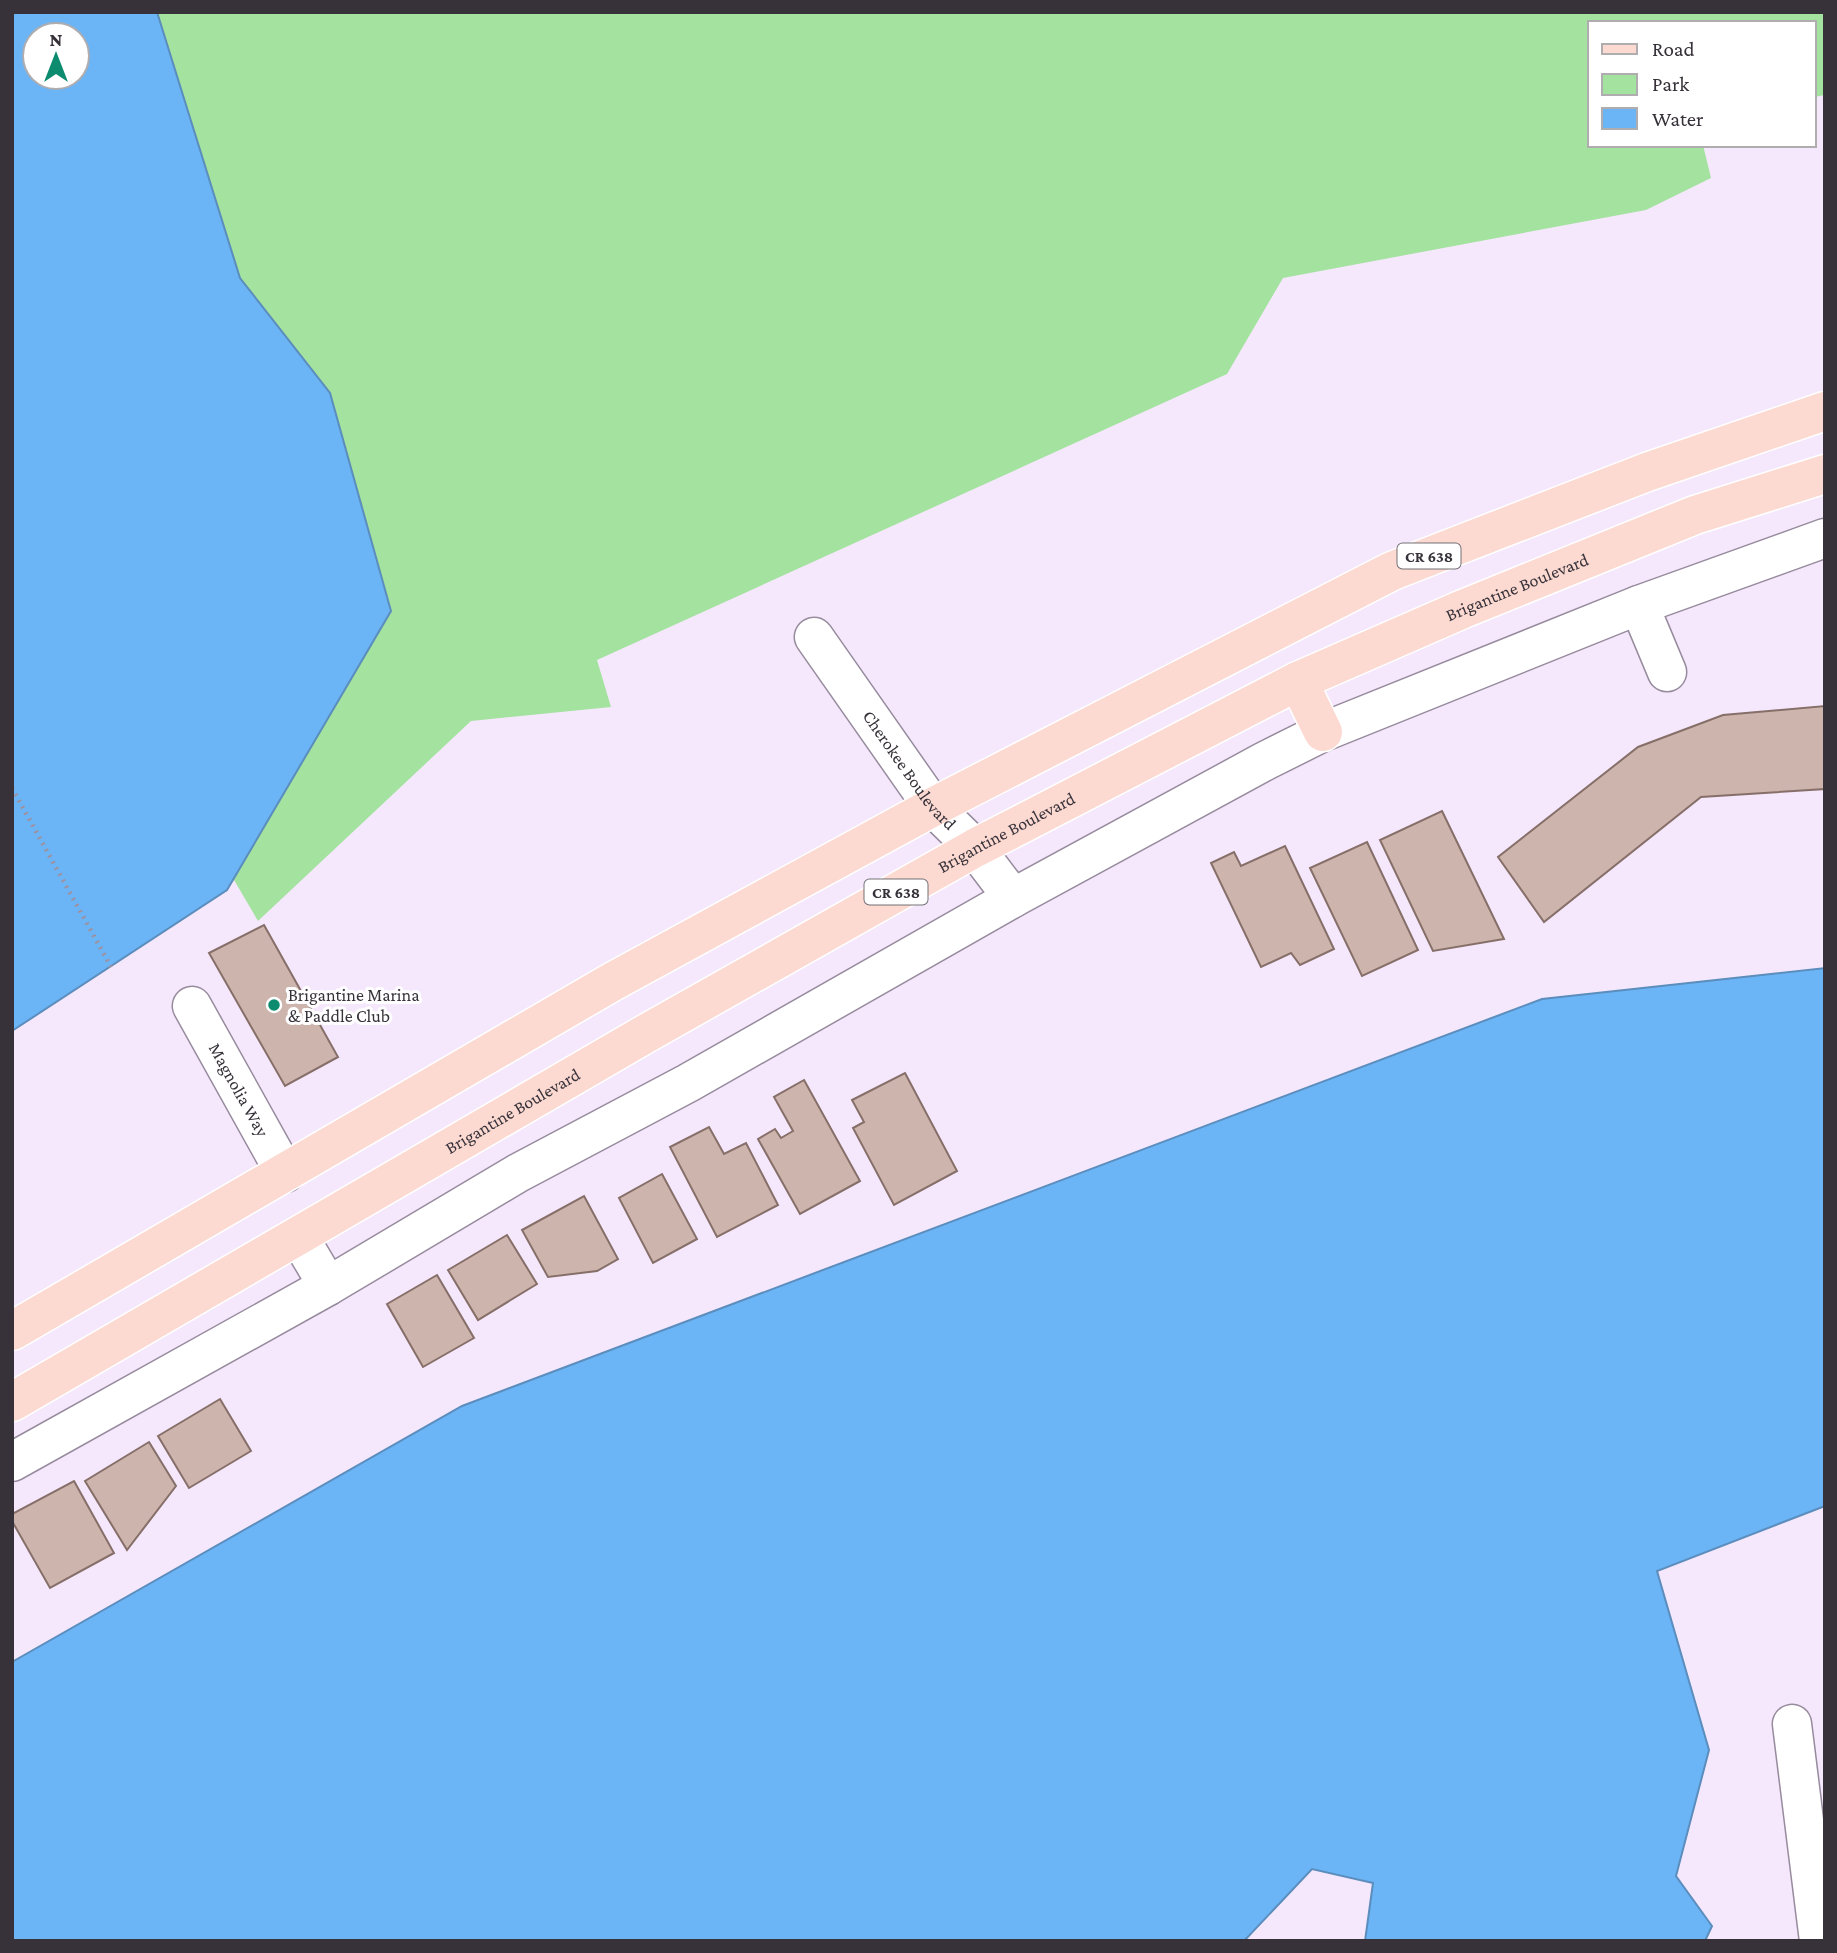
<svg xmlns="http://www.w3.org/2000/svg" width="1837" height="1953" viewBox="0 0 1837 1953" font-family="'Crimson Pro',serif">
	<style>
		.green { fill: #a3e29f; fill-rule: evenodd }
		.water { fill: #6bb4f5; stroke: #5b8dbd; stroke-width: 2; fill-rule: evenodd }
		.building { fill: #cdb4ad; stroke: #866f69; stroke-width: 2 }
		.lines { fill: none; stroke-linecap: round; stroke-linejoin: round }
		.minor-casing { stroke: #978b9e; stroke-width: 41 }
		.major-casing { stroke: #fff; stroke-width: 41 }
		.path { stroke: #9c92a1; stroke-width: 4.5; stroke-dasharray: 2 5; stroke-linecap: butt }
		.minor { stroke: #fff; stroke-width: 38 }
		.major { stroke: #fcd9d1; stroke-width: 38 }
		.poi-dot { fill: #0c8b6f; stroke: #fff; stroke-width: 2.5 }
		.labels { text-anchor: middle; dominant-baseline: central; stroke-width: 6; stroke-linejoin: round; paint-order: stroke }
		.shield { fill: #fff; stroke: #737075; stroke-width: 2 }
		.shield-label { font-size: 16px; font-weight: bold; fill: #37323a }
		.street-label { font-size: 18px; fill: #37323a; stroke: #fff }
		.poi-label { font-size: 18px; fill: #37323a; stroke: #fff; text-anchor: start }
	</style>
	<rect width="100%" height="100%" fill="#f6e8fc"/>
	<path class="green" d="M12,12H1825V95L1814,97V23H1590V145H1703L1711,178L1646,210L1283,278L1227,374L597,660L611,707L471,721L258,921L148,733L67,213ZM35,35H77V77H35Z"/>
	<g class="water">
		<path d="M12,12H157L240,278L330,393L391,611L227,890L12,1031ZM35,35H77V77H35Z"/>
		<polygon points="1825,968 1825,1506 1657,1571 1709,1750 1676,1876 1712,1926 1705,1941 1365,1941 1373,1883 1312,1869 1244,1941 12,1941 12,1662 462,1406 1542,999"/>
	</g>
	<g class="building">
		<polygon points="1825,706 1825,789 1701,797 1544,922 1498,857 1638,747 1723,715"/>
		<polygon points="1442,811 1504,939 1433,951 1380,840"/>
		<polygon points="1367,842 1418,950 1362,976 1310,868"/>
		<polygon points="1285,846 1334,949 1300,965 1291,953 1261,967 1211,863 1234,852 1241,866"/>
		<polygon points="264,925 338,1057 285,1086 209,953"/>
		<polygon points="905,1073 957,1171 894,1205 853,1128 864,1122 852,1100"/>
		<polygon points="804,1080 860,1181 800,1214 758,1139 775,1129 781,1138 793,1131 774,1097"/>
		<polygon points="709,1127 724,1154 746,1143 778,1205 717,1237 670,1147"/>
		<polygon points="662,1174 697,1239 653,1263 619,1198"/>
		<polygon points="584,1196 618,1259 597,1271 548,1277 522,1230"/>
		<polygon points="507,1235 537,1284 478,1320 448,1270"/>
		<polygon points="437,1275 474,1338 423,1367 387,1304"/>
		<polygon points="220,1399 251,1451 189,1488 158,1436"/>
		<polygon points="149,1442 176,1486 127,1550 85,1481"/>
		<polygon points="74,1481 114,1553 50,1588 12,1521 12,1514"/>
	</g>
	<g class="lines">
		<defs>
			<g id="minor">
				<polyline points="1639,605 1667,672"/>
				<path id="s1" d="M814,637L933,807L975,848L1013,898"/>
				<path id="s2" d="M192,1006L285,1173"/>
				<polyline points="299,1237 328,1286"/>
				<polyline points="12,1462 328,1286 518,1173 688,1083 1013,898 1265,761 1323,732 1639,605 1825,538"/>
				<polyline points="1792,1724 1819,1941"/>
			</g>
			<g id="major">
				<polyline points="1298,681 1323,732"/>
				<polyline points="12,1331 612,982 933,807 1392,571 1647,472 1825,411"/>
				<path id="s3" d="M12,1402L647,1033L975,848L1298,681L1463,609L1695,515L1825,474"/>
			</g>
		</defs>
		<use href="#minor" class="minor-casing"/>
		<use href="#major" class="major-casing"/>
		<polyline class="path" points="12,788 111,967"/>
		<use href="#minor" class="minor"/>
		<use href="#major" class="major"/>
	</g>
	<circle class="poi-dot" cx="274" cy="1005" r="7"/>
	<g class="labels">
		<g class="shield">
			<rect x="1397.5" y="543.5" width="63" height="25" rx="5"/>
			<rect x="864.5" y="879.5" width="63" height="25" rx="5"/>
		</g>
		<g class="shield-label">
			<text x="1429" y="556">CR 638</text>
			<text x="896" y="892">CR 638</text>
		</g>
		<g class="street-label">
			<text stroke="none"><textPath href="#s3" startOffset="1713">Brigantine Boulevard</textPath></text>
			<text stroke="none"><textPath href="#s1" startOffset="164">Cherokee Boulevard</textPath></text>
			<text stroke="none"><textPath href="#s3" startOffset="1146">Brigantine Boulevard</textPath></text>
			<text stroke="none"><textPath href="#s2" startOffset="96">Magnolia Way</textPath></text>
			<text stroke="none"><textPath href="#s3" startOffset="579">Brigantine Boulevard</textPath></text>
		</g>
		<g class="poi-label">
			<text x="288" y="995">Brigantine Marina<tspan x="288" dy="21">&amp; Paddle Club</tspan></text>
		</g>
	</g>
	<rect width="1837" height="1953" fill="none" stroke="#37323a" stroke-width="28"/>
	<rect x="1588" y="21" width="228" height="126" fill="#ffffff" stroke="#afadb0" stroke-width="2"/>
	<rect x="1602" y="44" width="35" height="10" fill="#fcd9d1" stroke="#afadb0" stroke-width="2"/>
	<text x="1652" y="56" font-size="21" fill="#37323a">Road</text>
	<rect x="1602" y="74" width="35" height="21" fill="#a3e29f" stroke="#afadb0" stroke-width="2"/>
	<text x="1652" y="91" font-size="21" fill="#37323a">Park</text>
	<rect x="1602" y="108" width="35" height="21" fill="#6bb4f5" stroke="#afadb0" stroke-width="2"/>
	<text x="1652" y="126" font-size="21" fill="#37323a">Water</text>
	<g transform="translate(56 56)"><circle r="33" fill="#ffffff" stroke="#afadb0" stroke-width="2"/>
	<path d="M0-5L12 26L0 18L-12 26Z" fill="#0c8b6f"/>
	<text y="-10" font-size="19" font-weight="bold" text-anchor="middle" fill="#37323a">N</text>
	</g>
</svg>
